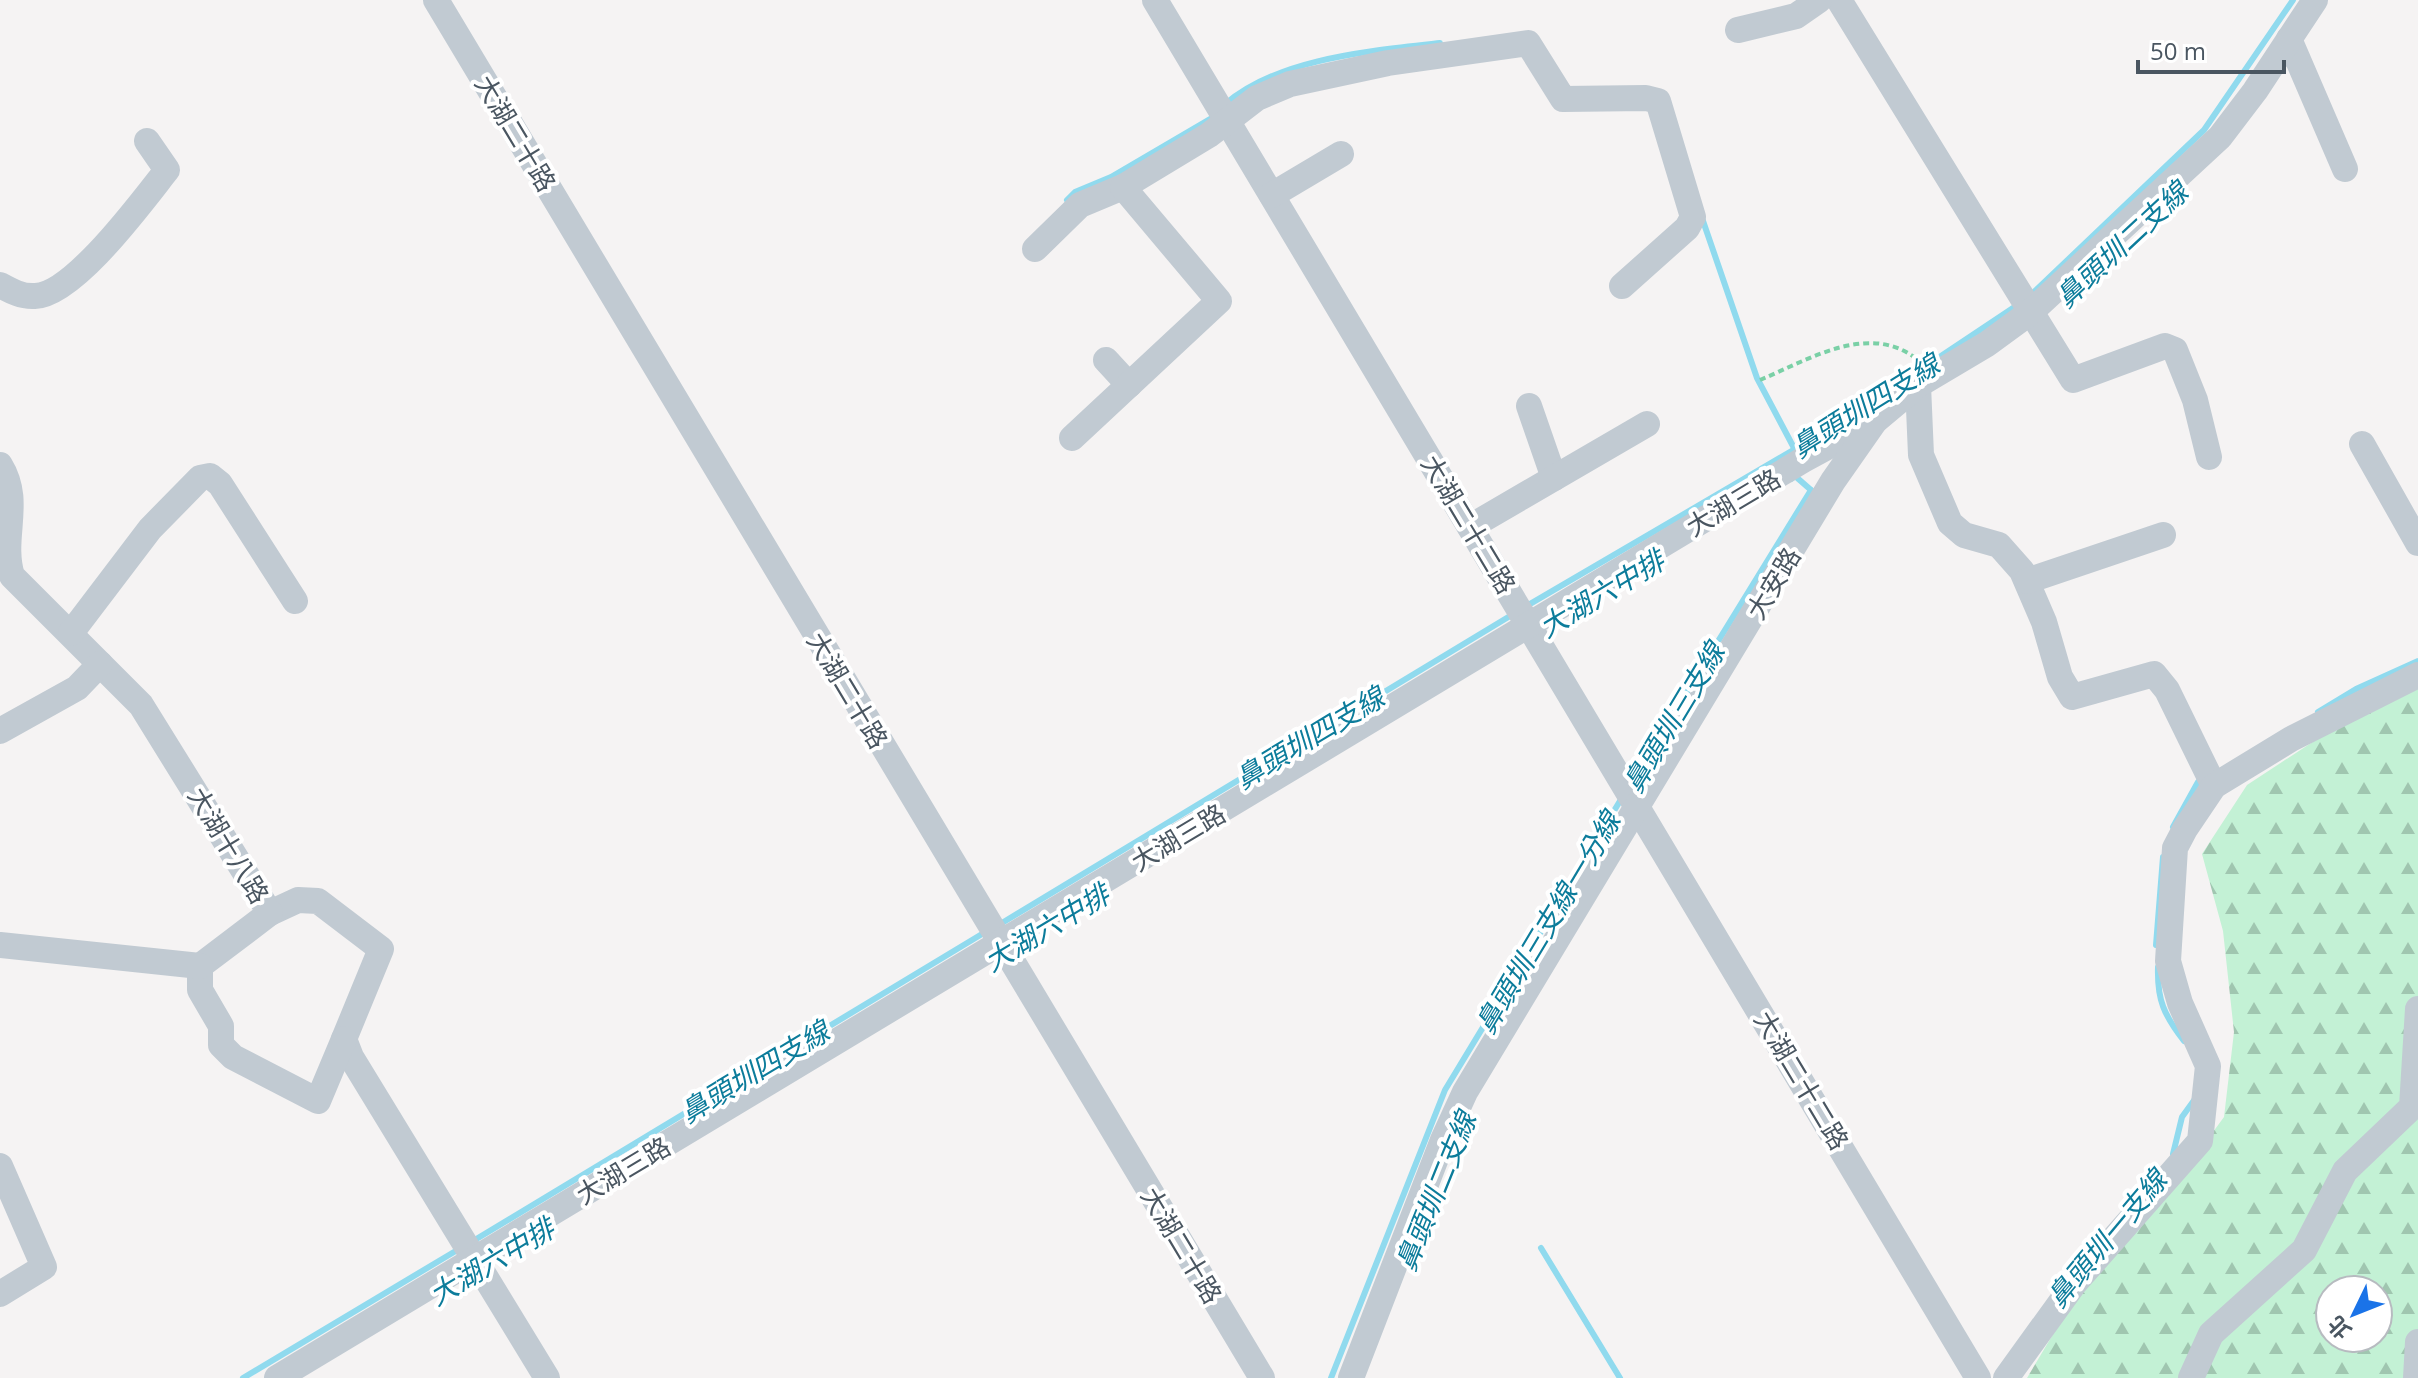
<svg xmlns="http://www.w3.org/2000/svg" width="2418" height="1378" viewBox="0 0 2418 1378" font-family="'Open Sans','Noto Sans TC',sans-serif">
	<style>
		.forest { fill: url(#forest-firs); fill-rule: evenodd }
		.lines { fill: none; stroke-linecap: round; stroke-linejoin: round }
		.stream { stroke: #90daee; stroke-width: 6 }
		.path { stroke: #7ad0a6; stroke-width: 4; stroke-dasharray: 6 4; stroke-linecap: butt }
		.minor { stroke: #c1cad2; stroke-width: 26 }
		.labels { text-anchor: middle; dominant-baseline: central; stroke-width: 8; stroke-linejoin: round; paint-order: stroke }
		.street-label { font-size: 26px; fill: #4a5661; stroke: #fff }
		.water-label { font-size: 28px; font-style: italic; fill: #0c7c9b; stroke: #fff }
	</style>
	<defs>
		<pattern id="forest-firs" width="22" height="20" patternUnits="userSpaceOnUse" patternTransform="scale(2)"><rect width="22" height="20" fill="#c3f1d5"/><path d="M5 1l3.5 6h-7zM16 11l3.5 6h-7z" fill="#a0c6b0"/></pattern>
	</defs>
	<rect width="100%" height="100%" fill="#f5f3f3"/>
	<path class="forest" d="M2410,678H2418V1378H2027L2086,1279L2163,1200L2224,1117L2234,1032L2223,931L2202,854L2247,785ZM2330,1290H2378V1338H2330Z"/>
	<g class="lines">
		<g class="stream">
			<path d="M1224,105C1278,58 1370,51 1440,43"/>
			<polyline points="1067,200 1075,192 1111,177 1210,119"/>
			<polyline points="1702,218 1757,378 1794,448"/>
			<polyline points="2034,292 2204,130 2293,0"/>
			<polyline points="1935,360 2019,304"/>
			<polyline points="1791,479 1795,476 1811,490"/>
			<polyline points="1525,607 1884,397"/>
			<polyline points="2318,712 2356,689 2418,661"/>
			<polyline points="1631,783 1811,490"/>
			<polyline points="2173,827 2198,782"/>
			<polyline points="997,926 1515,613"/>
			<polyline points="2156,945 2163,857"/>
			<path d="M2158,967C2157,1000 2164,1015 2184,1041"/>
			<polyline points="2173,1154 2182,1117 2195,1099"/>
			<polyline points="473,1241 987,931"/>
			<polyline points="1541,1248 1620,1378"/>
			<polyline points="243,1378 459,1249"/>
			<polyline points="1331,1378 1445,1090 1623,796"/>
		</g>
		<path class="path" d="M1760,380C1810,359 1870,321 1918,360"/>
		<g class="minor">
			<polyline points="436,0 1262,1378"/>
			<polyline points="1155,0 1978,1378"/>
			<polyline points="1839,0 2073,380 2165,346 2175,350 2195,400 2209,457"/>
			<polyline points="1738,30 1796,16 1819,0"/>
			<polyline points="2289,39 2345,169"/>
			<polyline points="1272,195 1341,154"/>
			<polyline points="1035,249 1080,205 1123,187"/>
			<path d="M0,285C11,291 22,297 35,296C74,295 143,200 167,170L147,141"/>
			<polyline points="1106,360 1129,385"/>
			<polyline points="1918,385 1921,455 1950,523 1964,535 1999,545 2022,571 2044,622 2060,677 2072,697 2154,674 2167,690 2214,786"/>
			<polyline points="1529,406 1554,478"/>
			<polyline points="1072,438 1219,301 1123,187 1209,135 1257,98 1290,84 1388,63 1528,43 1563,99 1646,98 1658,101 1693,217 1687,228 1622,286"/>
			<polyline points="2362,444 2418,543"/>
			<path d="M0,465C23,502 0,537 12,576L141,705L270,913L298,900L318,901L381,949L344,1039L351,1057L547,1378"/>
			<polyline points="1470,527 1647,424"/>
			<polyline points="2027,581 2163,535"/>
			<polyline points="71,633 150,529 200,478 210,476 220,484 295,601"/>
			<polyline points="0,731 77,688 100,664"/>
			<polyline points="270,913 200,966 200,990 221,1026 221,1045 233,1057 318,1101 344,1039"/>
			<polyline points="0,945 200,966"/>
			<polyline points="0,1166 44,1267 0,1294"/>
			<polyline points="277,1378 1803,460 1875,421"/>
			<polyline points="1351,1378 1443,1140 1465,1092 1833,481 1875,421 1918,385 1987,344 2032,311 2220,137 2255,91 2315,0"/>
			<polyline points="2006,1378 2074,1284 2200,1141 2208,1066 2180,1003 2168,961 2175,848 2185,829 2214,786 2291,739 2418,675"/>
			<polyline points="2191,1378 2211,1334 2304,1250 2345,1171 2412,1107 2418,1009"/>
			<polyline points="2416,1378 2418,1342"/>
		</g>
	</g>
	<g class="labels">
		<g class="street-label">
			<text transform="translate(516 133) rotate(59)">大湖二十路</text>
			<text transform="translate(1733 502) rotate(-31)">大湖三路</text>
			<text transform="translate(1469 524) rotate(59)">大湖二十二路</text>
			<text transform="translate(1773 583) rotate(-59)">大安路</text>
			<text transform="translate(848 690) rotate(59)">大湖二十路</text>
			<text transform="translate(1178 837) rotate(-31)">大湖三路</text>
			<text transform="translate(229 845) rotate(59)">大湖十八路</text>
			<text transform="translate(1802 1080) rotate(59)">大湖二十二路</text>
			<text transform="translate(623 1170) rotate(-31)">大湖三路</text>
			<text transform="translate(1182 1245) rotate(59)">大湖二十路</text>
		</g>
		<g class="water-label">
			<text transform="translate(2121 244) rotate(-43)">鼻頭圳二支線</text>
			<text transform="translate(1865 405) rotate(-32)">鼻頭圳四支線</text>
			<text transform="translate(1601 593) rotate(-31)">大湖六中排</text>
			<text transform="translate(1673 717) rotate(-59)">鼻頭圳三支線</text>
			<text transform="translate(1309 737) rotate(-31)">鼻頭圳四支線</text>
			<text transform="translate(1547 922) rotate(-59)">鼻頭圳三支線一分線</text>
			<text transform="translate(1046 927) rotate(-31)">大湖六中排</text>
			<text transform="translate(754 1071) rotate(-31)">鼻頭圳四支線</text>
			<text transform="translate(1435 1191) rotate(-68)">鼻頭圳二支線</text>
			<text transform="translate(2106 1238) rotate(-50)">鼻頭圳一支線</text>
			<text transform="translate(491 1261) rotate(-31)">大湖六中排</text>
		</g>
	</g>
	<g transform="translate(2354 1314) rotate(227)"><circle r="38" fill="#ffffff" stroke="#b7bbc0" stroke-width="2"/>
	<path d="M0-6L14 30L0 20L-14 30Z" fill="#1a73e8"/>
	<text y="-12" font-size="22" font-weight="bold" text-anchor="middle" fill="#4a5661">北</text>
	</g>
	<path d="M2138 60v12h146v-12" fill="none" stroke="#4a5661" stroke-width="4"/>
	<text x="2150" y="60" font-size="24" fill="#4a5661" stroke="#ffffff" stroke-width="6" paint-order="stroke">50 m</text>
</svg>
